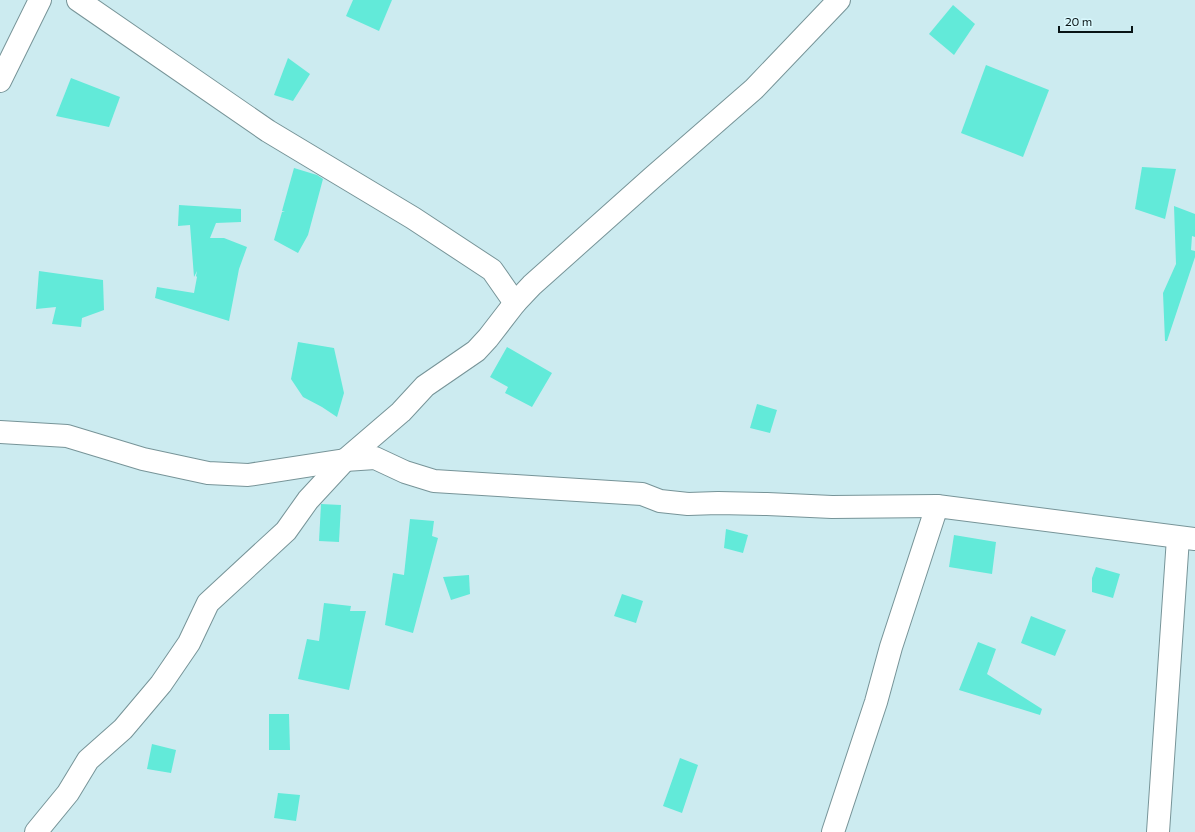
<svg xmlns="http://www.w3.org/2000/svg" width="1195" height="832" viewBox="0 0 1195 832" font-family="Commissioner,sans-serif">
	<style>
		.building { fill: #62ead9 }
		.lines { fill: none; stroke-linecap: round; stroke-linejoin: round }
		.minor-casing { stroke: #779498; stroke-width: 24 }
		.minor { stroke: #fff; stroke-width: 22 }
	</style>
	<rect width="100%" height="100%" fill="#ccebf0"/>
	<g class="building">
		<polygon points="353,0 392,0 379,31 346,16"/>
		<polygon points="953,5 975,24 954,55 929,34"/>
		<polygon points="288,58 310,74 293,101 274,95"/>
		<polygon points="986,65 1049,90 1023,157 961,133"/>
		<polygon points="71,78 120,97 109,127 56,116"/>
		<polygon points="1142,167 1176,169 1165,219 1135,209"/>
		<polygon points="294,168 317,175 323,179 308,235 298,253 274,240 282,212 285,212 282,211"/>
		<polygon points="179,205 241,209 241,222 216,223 210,238 224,238 247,247 239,269 229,321 155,298 157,287 194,293 197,277 196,276 197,271 194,277 190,225 178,226"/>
		<polygon points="1174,206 1195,214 1195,237 1192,236 1191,250 1195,251 1195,257 1167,341 1165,341 1163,293 1176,264"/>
		<polygon points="39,271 103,280 104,310 82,318 81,327 52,324 56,307 36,309"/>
		<polygon points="298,342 334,348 344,393 337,417 322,407 303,397 291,379"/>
		<polygon points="507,347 552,373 532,407 505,393 508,387 490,377"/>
		<polygon points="757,404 777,410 770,433 750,428"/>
		<polygon points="321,504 341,505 339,542 319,541"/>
		<polygon points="410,519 434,521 432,536 438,538 413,633 385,625 393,573 404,575"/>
		<polygon points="726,529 748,535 743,553 724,548"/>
		<polygon points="954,535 996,542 992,574 949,567"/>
		<polygon points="1096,567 1120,574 1113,598 1092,592 1092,578"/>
		<polygon points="469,575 470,594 451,600 443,577"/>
		<polygon points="622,594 643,601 636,623 614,616"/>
		<polygon points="324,603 351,606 350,611 366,611 349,690 298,679 307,639 319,641"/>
		<polygon points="1031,616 1066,630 1055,656 1021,643"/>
		<polygon points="978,642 996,649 987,674 1042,709 1040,715 959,690"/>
		<polygon points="269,714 289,714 290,750 269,750"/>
		<polygon points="152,744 176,750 171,773 147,769"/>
		<polygon points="680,758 698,765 682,813 663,806"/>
		<polygon points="278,793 300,795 296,821 274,818"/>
	</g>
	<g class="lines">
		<defs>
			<g id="minor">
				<polyline points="78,0 268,131 413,218 492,270 515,303"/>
				<polyline points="0,81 40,0"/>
				<polyline points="0,432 67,436 143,459 208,473 248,475 345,460 375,458 405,472 434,481 642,494 660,501 688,504 718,503 767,504 832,507 937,506"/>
				<polyline points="36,832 68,793 88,760 123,729 161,684 189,643 208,603 286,531 308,500 345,460 401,412 425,386 476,351 488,338 515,303 532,285 653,177 754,89 839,0"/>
				<polyline points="833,832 876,702 891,647 937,506 1195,539"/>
				<polyline points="1158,832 1178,538"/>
			</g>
		</defs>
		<use href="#minor" class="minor-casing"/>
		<use href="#minor" class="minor"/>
	</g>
	<path d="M1059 26v6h73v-6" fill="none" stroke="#091416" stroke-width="2"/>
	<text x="1065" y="26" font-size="12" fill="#091416" stroke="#d9f8fd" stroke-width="3" paint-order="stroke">20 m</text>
</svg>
